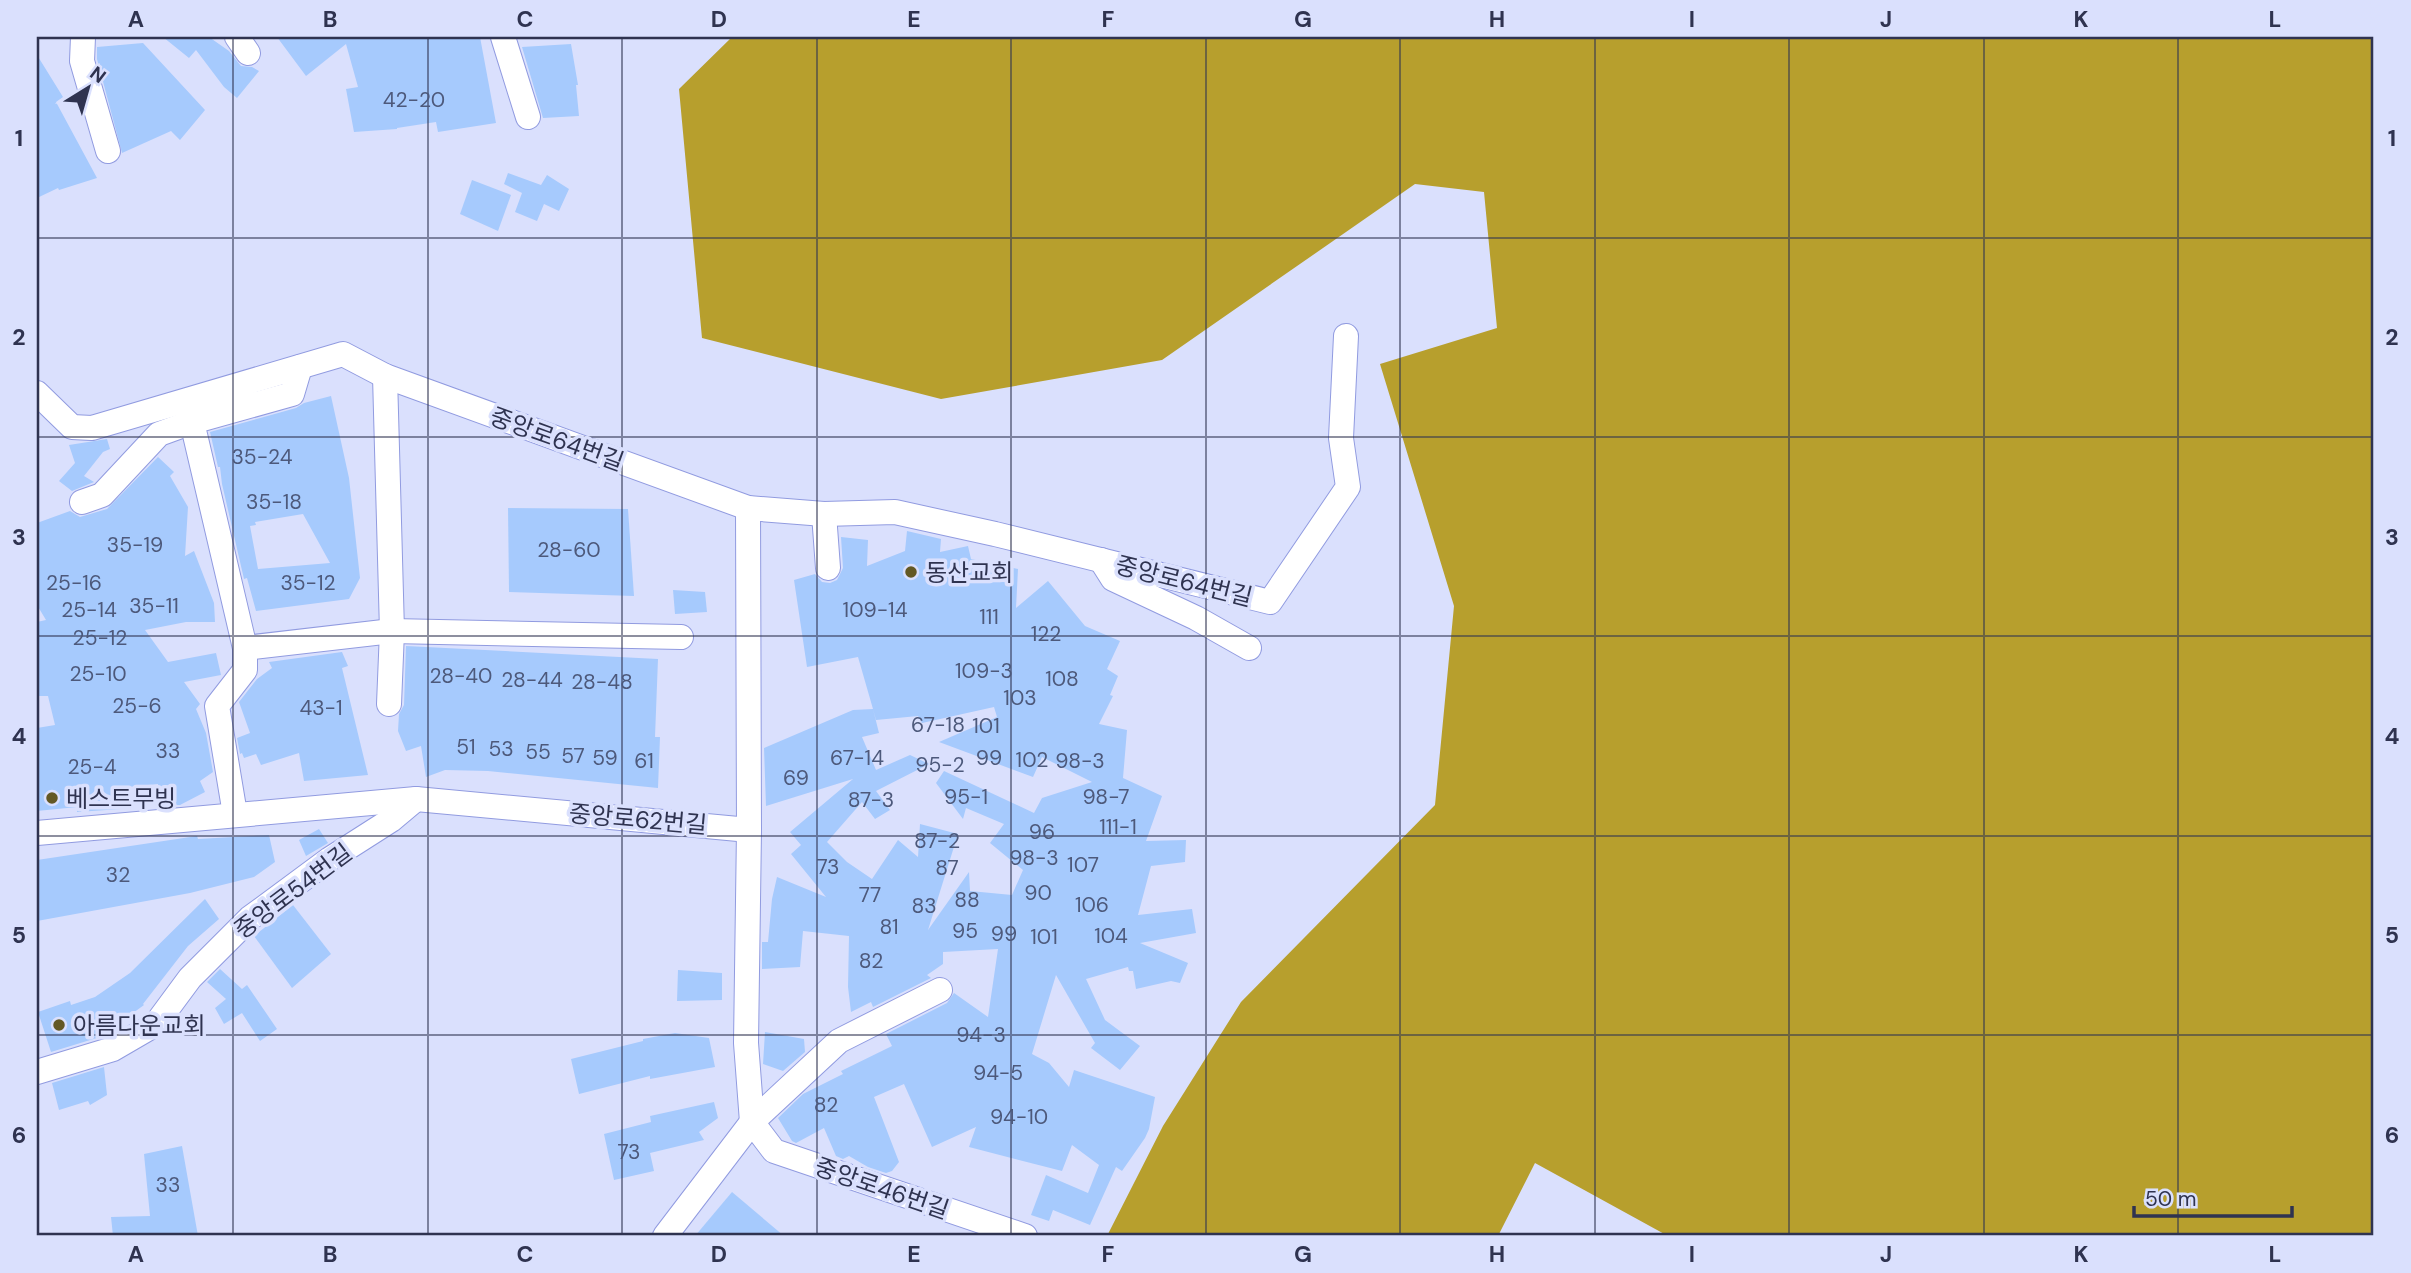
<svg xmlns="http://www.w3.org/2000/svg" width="2411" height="1273" viewBox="0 0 2411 1273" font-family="'DM Sans','Noto Sans KR',sans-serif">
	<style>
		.forest { fill: #b79f2d }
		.building { fill: #a6cafd; fill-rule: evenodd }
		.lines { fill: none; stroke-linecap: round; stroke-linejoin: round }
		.street-casing { stroke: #919be0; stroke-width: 26 }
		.street { stroke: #fff; stroke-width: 24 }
		.grid { fill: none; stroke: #2f3350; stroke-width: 2; stroke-opacity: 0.55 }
		.poi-dot { fill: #635824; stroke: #dae0fd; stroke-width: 2.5 }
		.labels { text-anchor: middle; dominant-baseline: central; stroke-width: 7; stroke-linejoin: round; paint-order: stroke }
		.number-label { font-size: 21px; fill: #4d597b }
		.street-label { font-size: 24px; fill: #2f3350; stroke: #dae0fd }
		.poi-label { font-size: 24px; fill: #2f3350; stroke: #dae0fd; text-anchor: start }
		.neatline { fill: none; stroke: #2f3350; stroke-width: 2.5 }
		.grid-label { font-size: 23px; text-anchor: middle; font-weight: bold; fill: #2f3350 }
	</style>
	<rect width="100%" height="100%" fill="#dae0fd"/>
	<polygon class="forest" points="732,37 2374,37 2374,1236 1668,1236 1535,1163 1498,1236 1101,1236 1108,1234 1163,1126 1241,1002 1435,805 1454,606 1380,364 1497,328 1484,192 1415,184 1162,360 941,399 702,338 679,89"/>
	<g class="building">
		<polygon points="163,37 209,37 229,51 241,66 252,67 259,71 237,98 224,87 196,50 189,58"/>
		<polygon points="277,37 413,37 413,39 435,37 480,37 496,123 438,132 436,122 397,128 397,129 354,132 346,89 358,87 346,44 306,76"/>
		<polygon points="143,43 205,110 180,140 171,131 122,153 97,59 97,47"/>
		<polygon points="571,44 578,85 576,85 579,116 543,118 522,47"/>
		<polygon points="37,55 63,97 56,102 97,178 59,190 58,188 37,198"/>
		<polygon points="508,173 541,185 547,175 569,189 559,211 544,204 537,221 515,212 522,193 504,184"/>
		<polygon points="472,180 511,195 498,231 460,214"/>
		<path d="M331,396L349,478L360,578L349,599L256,611L247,578L244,579L222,484L220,467H218L210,432L296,408L304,403ZM303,514L330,563L258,569L250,526L256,525L255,522Z"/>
		<polygon points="107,439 110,449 103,452 84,476 94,482 72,491 59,481 75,463 69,445"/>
		<polygon points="158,457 174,472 170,476 188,507 185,556 194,551 214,603 215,622 186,622 145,630 168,662 216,653 221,675 184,682 200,704 196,709 206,733 213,772 200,781 205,792 180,805 161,805 158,784 118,788 121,809 77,812 77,807 37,811 37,728 55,725 48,696 37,696 37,622 46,620 37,605 37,523 70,511 80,517 107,509"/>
		<polygon points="508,508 628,509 634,596 509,592"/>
		<path d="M907,531L941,539L940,552L968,546L971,559L1018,569L1016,608L1048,581L1085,626L1120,641L1107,669L1118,676L1110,695L1113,696L1099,724L1127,730L1123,778L1162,796L1146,841L1186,840L1185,862L1151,866L1138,915L1192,909L1196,933L1140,943L1188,963L1180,983L1171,981L1136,989L1133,971H1129L1128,967L1086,979L1105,1020L1140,1046L1120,1070L1091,1048L1095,1043L1056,975L1032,1054L1049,1063L1069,1087L1074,1070L1155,1097L1149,1129L1145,1138L1122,1171L1116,1167L1090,1225L1053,1210L1049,1221L1031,1215L1046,1175L1088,1193L1099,1165L1072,1145L1062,1171L969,1147L976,1127L932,1147L904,1084L874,1097L899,1162L892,1171L886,1173L868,1167L849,1156L843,1159L836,1156L824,1128L796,1143L792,1141L778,1118L803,1094L843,1074L841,1071L890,1047L892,1046L886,1034L947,1003L954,993L988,1017L998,949L943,952V964L927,975L931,978L873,1007L871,1002L851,1012L848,987L849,936L803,931L800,967L762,969V942H768L772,899L777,877L826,897L791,854L801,845L790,832L853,779L766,806L764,748L853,710L873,709L858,657L807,667L794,580L815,574L822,582L830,583L837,580L843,568L841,537L868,540L867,566L905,551ZM994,707L997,717L939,742L1033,777L1042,757L1092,782L1042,798L1034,813L944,771L936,783L963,819L966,808L1004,824L990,843L1023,870L1012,895L970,891L969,872L928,930L958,834L920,824L918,857L898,840L872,879L847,862L827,842L862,802L875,819L890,810L876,791L929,764L910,755L876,770L862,737L879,733L873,709L876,720L918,716L922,723Z"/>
		<polygon points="673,590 705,592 707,612 675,614"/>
		<polygon points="406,646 658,659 655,737 660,737 658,788 488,771 445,770 426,777 421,746 406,751 398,731 399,714 404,705"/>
		<polygon points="342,652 348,666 342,668 368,775 304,781 299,753 261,765 256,754 244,758 242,753 240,754 237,738 250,733 239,702 257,679 272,668 269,662"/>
		<polygon points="319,829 328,843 306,856 299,840"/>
		<polygon points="269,835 275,862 254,877 190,893 37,921 37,860 197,836 198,839"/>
		<polygon points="205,899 219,919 188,946 143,1004 144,1005 100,1037 51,1052 38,1012 70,1001 71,1005 95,997 130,973"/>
		<polygon points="293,905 331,954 292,988 254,936"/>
		<polygon points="220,969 242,989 247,985 277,1029 260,1041 242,1013 224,1024 215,1008 226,999 207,982"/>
		<polygon points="678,970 722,973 722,1000 677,1001"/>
		<polygon points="765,1032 804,1039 805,1052 783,1071 763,1064"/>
		<polygon points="675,1033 709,1038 715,1067 650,1079 650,1076 579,1094 571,1059 643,1041 643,1039"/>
		<polygon points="104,1067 107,1095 90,1105 88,1101 59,1110 52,1083"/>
		<polygon points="714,1102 718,1118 699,1132 704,1140 650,1153 654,1171 614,1180 604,1134 651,1122 650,1116"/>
		<polygon points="182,1146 198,1236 113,1236 111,1217 150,1216 144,1154"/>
		<polygon points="732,1192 784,1236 695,1236"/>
	</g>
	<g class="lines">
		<defs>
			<g id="street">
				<polyline points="83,37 82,61 108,151"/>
				<polyline points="237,37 248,53"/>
				<polyline points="503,37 528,117"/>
				<polyline points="385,376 392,631 389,704"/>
				<polyline points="37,393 72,427 92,428 343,354 385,376 748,508 824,514 895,512 995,534 1270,602 1348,487 1341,438 1346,336"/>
				<polyline points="82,502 102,495 159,434 192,422"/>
				<polyline points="748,508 749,830"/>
				<polyline points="824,514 828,568"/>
				<polyline points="1101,560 1113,579 1196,618 1249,648"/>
				<polyline points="245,648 392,631 681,637"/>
				<polyline points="235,814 217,706 245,670 245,648 192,422 292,394 300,367"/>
				<polyline points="37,833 416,799 749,830 746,1043 752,1122 774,1151 1025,1236"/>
				<polyline points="37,1072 113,1049 156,1024 190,978 250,918 330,859 391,820 416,799"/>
				<polyline points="665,1236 752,1122 839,1041 940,990"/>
			</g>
		</defs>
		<use href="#street" class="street-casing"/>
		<use href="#street" class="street"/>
	</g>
	<path class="grid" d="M233,37V1236M428,37V1236M622,37V1236M817,37V1236M1011,37V1236M1206,37V1236M1400,37V1236M1595,37V1236M1789,37V1236M1984,37V1236M2178,37V1236M37,238H2374M37,437H2374M37,636H2374M37,836H2374M37,1035H2374"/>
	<g class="poi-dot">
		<circle cx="911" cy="572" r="7"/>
		<circle cx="52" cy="798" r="7"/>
		<circle cx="59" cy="1025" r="7"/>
	</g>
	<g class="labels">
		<g class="number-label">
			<text x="414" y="100">42-20</text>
			<text x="262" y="457">35-24</text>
			<text x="274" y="502">35-18</text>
			<text x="135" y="545">35-19</text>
			<text x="569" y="550">28-60</text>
			<text x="74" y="583">25-16</text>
			<text x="308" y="583">35-12</text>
			<text x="154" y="606">35-11</text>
			<text x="89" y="610">25-14</text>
			<text x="875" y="610">109-14</text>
			<text x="989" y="617">111</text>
			<text x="1046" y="634">122</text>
			<text x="100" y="638">25-12</text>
			<text x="984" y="671">109-3</text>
			<text x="98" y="674">25-10</text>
			<text x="461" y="676">28-40</text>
			<text x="1062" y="679">108</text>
			<text x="532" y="680">28-44</text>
			<text x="602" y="682">28-48</text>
			<text x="1020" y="698">103</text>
			<text x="137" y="706">25-6</text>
			<text x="321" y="708">43-1</text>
			<text x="938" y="725">67-18</text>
			<text x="986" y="726">101</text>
			<text x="466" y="747">51</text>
			<text x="501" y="749">53</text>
			<text x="168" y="751">33</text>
			<text x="538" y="752">55</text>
			<text x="573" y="756">57</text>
			<text x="605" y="758">59</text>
			<text x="857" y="758">67-14</text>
			<text x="989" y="758">99</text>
			<text x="1032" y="760">102</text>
			<text x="644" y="761">61</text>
			<text x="1080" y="761">98-3</text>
			<text x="940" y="765">95-2</text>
			<text x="92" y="767">25-4</text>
			<text x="796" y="778">69</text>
			<text x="966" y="797">95-1</text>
			<text x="1106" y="797">98-7</text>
			<text x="871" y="800">87-3</text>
			<text x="1118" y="827">111-1</text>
			<text x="1042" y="832">96</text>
			<text x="937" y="841">87-2</text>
			<text x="1034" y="858">98-3</text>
			<text x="1083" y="865">107</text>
			<text x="828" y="867">73</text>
			<text x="947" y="868">87</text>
			<text x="118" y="875">32</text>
			<text x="1038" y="893">90</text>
			<text x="870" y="895">77</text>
			<text x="967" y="900">88</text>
			<text x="1092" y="905">106</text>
			<text x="924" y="906">83</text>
			<text x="889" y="927">81</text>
			<text x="965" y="931">95</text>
			<text x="1004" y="934">99</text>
			<text x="1111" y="936">104</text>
			<text x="1044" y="937">101</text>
			<text x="871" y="961">82</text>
			<text x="981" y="1035">94-3</text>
			<text x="998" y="1073">94-5</text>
			<text x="826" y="1105">82</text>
			<text x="1019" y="1117">94-10</text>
			<text x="629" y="1152">73</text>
			<text x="168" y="1185">33</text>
		</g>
		<g class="street-label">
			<text transform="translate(557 439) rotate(20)">중앙로64번길</text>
			<text transform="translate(1184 581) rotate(14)">중앙로64번길</text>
			<text transform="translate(638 819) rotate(5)">중앙로62번길</text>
			<text transform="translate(293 891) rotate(-37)">중앙로54번길</text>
			<text transform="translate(882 1188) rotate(19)">중앙로46번길</text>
		</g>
		<g class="poi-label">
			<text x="925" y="572">동산교회</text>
			<text x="66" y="798">베스트무빙</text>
			<text x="73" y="1025">아름다운교회</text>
		</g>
	</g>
	<rect width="2411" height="1273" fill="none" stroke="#dae0fd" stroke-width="77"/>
	<g transform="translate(88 88) rotate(37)" stroke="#dae0fd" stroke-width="5" paint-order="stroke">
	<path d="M0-5L12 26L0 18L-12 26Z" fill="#2f3350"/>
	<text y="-10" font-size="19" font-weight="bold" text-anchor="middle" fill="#2f3350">N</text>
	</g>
	<path d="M2134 1206v10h158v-10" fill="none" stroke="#2f3350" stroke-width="3.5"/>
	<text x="2145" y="1206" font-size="21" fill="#2f3350" stroke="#dae0fd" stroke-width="5" paint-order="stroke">50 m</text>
	<rect x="38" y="38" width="2334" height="1196" class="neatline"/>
	<g class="grid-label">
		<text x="136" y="27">A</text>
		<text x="330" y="27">B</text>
		<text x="525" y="27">C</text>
		<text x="719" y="27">D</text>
		<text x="914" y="27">E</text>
		<text x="1108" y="27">F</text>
		<text x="1303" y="27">G</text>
		<text x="1497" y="27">H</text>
		<text x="1692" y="27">I</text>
		<text x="1886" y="27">J</text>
		<text x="2081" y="27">K</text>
		<text x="2275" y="27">L</text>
		<text x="19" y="146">1</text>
		<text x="2392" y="146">1</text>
		<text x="19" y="345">2</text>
		<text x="2392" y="345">2</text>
		<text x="19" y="545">3</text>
		<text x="2392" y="545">3</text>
		<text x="19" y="744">4</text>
		<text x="2392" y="744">4</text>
		<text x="19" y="943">5</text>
		<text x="2392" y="943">5</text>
		<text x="19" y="1143">6</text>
		<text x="2392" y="1143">6</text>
		<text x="136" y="1262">A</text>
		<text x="330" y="1262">B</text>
		<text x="525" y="1262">C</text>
		<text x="719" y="1262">D</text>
		<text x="914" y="1262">E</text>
		<text x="1108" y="1262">F</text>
		<text x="1303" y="1262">G</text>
		<text x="1497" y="1262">H</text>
		<text x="1692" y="1262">I</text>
		<text x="1886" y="1262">J</text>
		<text x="2081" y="1262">K</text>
		<text x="2275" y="1262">L</text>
	</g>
</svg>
